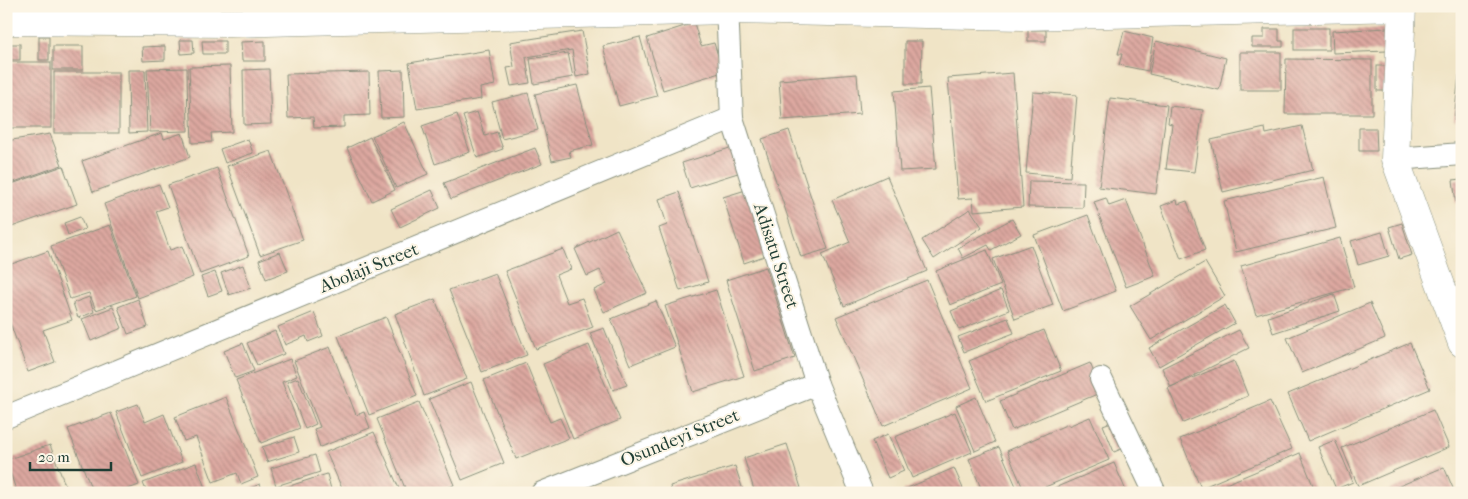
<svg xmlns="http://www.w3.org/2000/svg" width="1468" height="499" viewBox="0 0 1468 499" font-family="'IM FELL French Canon',serif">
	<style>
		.building { fill: url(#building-back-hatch) }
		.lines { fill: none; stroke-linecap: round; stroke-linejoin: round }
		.street-casing { stroke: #88907d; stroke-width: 24 }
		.secondary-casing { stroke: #88907d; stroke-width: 29 }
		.street { stroke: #fff; stroke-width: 22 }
		.secondary { stroke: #fff; stroke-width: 28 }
		.labels { text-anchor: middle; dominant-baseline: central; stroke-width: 4; stroke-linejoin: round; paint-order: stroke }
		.street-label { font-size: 18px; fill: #1f3d34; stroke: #fcf5e5 }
	</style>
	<defs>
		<pattern id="building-back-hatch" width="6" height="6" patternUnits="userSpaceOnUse" patternTransform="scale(1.25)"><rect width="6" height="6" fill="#dda8a0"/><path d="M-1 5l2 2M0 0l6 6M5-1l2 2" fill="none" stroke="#b38a83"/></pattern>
	</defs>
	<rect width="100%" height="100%" fill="#fcf5e5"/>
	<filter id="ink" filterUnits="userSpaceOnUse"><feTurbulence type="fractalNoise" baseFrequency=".02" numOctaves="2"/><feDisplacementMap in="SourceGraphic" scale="10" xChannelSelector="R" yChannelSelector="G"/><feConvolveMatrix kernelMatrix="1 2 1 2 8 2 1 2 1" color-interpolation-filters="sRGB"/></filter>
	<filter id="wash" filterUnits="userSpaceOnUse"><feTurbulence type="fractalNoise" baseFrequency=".0096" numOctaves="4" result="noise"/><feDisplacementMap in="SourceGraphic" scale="20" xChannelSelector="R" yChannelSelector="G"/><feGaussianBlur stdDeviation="1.12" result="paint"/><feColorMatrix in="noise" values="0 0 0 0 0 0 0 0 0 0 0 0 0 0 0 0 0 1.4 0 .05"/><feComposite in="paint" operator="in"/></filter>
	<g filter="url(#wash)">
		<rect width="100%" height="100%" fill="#f0e4c6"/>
		<g id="blocks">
			<g class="building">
				<polygon points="694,23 701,46 714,43 723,72 663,90 647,38"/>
				<rect x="1294" y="28" width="35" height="22"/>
				<polygon points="1387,28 1388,51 1333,53 1332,31"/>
				<polygon points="1264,29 1279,29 1279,41 1283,41 1283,47 1252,47 1252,38 1264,38"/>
				<rect x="1028" y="30" width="18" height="11"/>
				<polygon points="582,31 590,74 576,77 572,50 526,57 530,83 511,86 507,68 514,67 510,42"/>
				<polygon points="1124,31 1153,38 1148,71 1119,65 1122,54 1118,54"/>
				<rect x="39" y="37" width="10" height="23"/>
				<polygon points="640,37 657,96 619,106 603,46"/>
				<polygon points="180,40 193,40 194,53 181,54"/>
				<polygon points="202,41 225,41 225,54 203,54"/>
				<polygon points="265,41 265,61 242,61 241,42"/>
				<polygon points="905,41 922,41 921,84 905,84"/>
				<polygon points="1156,41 1226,58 1219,90 1149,74"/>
				<rect x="6" y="44" width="14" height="16"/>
				<rect x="53" y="46" width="30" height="24"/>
				<polygon points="165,46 165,60 143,61 142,47"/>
				<polygon points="489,50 495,85 480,88 481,99 417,109 409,63"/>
				<rect x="1240" y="52" width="41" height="38"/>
				<polygon points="568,53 573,77 534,84 530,59"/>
				<polygon points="1286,59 1372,60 1372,114 1285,114"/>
				<rect x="6" y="62" width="45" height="66"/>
				<polygon points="230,66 232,132 211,133 212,142 192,143 189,67"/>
				<rect x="1377" y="66" width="15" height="25"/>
				<polygon points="187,68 188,131 150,132 147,69"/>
				<polygon points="269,69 271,124 244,125 243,70"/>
				<polygon points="128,70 145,70 147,132 129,133"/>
				<polygon points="403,70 404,117 381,118 379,71"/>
				<rect x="54" y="72" width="65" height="61"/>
				<polygon points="369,72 370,115 344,116 344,127 314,128 313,117 288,118 286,74"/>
				<polygon points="1013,73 1023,207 974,211 973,198 958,199 948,78"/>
				<polygon points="857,74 860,114 782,120 779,80"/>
				<polygon points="1459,75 1462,75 1462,121 1454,120"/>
				<polygon points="577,85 593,145 569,151 571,157 552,161 535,94"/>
				<polygon points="929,88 936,169 900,171 894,91"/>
				<polygon points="1033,92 1077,95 1070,177 1026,173"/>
				<polygon points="528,93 538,130 502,139 492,102"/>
				<polygon points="1110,98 1167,105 1156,194 1099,187"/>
				<polygon points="1170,106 1203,110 1194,172 1166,169 1172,124 1168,123"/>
				<polygon points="477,112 485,136 497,132 503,149 477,158 463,116"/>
				<polygon points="457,114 470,152 435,164 422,126"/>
				<polygon points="404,122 428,174 396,188 372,136"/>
				<polygon points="1302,126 1313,170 1223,192 1211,140 1265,128 1266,134"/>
				<polygon points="1359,128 1376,128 1377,151 1359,151"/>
				<polygon points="789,130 828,249 801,257 762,139"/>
				<polygon points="162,133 164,139 182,133 190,157 93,192 82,161"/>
				<polygon points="50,134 62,165 6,185 6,141"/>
				<polygon points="370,137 395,190 372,201 347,148"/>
				<polygon points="248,139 253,153 225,163 220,149"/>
				<polygon points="733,147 741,172 690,188 682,163"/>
				<polygon points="535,148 542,164 451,199 444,183"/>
				<polygon points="271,151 303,240 260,255 227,166"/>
				<polygon points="63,166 77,204 6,229 6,186"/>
				<polygon points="217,168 249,256 200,274 168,185"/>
				<polygon points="887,176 927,271 844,306 822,254 850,242 832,200"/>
				<polygon points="1324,177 1336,228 1236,252 1224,201"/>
				<polygon points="1462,179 1462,203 1456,203 1453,180"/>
				<polygon points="1029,181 1084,182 1083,208 1028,207"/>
				<polygon points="159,184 168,207 156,211 170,250 182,246 193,277 138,298 104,204"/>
				<polygon points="749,189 770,254 744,263 723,197"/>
				<polygon points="432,190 440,208 400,227 391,209"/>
				<polygon points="679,192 708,282 680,291 659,228 667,225 659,199"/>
				<polygon points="1106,198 1109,206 1126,200 1155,276 1126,287 1094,202"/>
				<polygon points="1177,200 1178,204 1187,201 1205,250 1181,259 1161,206"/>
				<polygon points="970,209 982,227 934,259 922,240"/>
				<polygon points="1088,215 1116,291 1063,311 1034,235"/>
				<polygon points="80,217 85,229 68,235 64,223"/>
				<polygon points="1012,219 1021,234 991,250 988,245 963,258 958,248"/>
				<polygon points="1402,223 1412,255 1399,259 1389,227"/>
				<polygon points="110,225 136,296 96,310 89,293 70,299 51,246"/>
				<polygon points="617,229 647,293 604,312 594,290 607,284 600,270 587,276 575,249"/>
				<polygon points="1382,232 1389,256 1358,265 1351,241"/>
				<polygon points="1340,238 1354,287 1256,315 1241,266"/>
				<polygon points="1031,245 1053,305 1015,319 993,259"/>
				<polygon points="563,249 571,269 556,275 567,303 582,298 593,327 536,349 505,271"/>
				<polygon points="987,250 1001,285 950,305 936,271"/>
				<polygon points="48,251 72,320 43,330 55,362 28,372 6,312 6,266"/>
				<polygon points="280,252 288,271 266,279 259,260"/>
				<polygon points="1205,262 1225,296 1151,340 1130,306"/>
				<polygon points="243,265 251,288 229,295 221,273"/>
				<polygon points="766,267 795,358 755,371 726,280"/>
				<polygon points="215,272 222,291 208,296 201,277"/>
				<polygon points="495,273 527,355 482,372 449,290"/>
				<polygon points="927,280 972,388 883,426 836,317"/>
				<polygon points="716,290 744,376 693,392 665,306"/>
				<polygon points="1001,290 1009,310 959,330 951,311"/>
				<polygon points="1334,294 1340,311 1273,333 1268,317"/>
				<polygon points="89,297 94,312 78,318 73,303"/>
				<polygon points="138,299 148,327 128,334 118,307"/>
				<polygon points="435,299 467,379 424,396 395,314"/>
				<polygon points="656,301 675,347 630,365 611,319"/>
				<polygon points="1370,303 1385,338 1302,373 1287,338"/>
				<polygon points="1225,305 1235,323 1159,366 1149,348"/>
				<polygon points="113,307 122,328 91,341 82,319"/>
				<polygon points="314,312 323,336 308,342 306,336 285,345 278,327"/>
				<polygon points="386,317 417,396 369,415 338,336"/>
				<polygon points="1008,318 1014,333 964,352 958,337"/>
				<polygon points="604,328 627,385 613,390 590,333"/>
				<polygon points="1044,330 1061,371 986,401 969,361"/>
				<polygon points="1239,330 1249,348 1171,387 1162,368"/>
				<polygon points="275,331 284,354 257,365 247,343"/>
				<polygon points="243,343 254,371 235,378 224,351"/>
				<polygon points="1410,343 1430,389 1308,441 1288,394"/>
				<polygon points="589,345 620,420 573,439 543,364"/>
				<polygon points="330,347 356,415 364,412 370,428 320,447 314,429 320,427 294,361"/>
				<polygon points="290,359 297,376 282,382 300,428 261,443 236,380"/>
				<polygon points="1234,361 1248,396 1183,423 1168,388"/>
				<polygon points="526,363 550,422 560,418 569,438 516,459 484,380"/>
				<polygon points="1090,363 1102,392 1012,430 1000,401"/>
				<polygon points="298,378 316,424 305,429 287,382"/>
				<polygon points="471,382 504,463 462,480 429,399"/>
				<polygon points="226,397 258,477 241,484 237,473 213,482 196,437 184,441 175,417"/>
				<polygon points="976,397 995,442 975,451 956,406"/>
				<polygon points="1270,401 1292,449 1201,488 1180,439"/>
				<polygon points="419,402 454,485 436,493 407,493 377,419"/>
				<polygon points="138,404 145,422 164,414 182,462 142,478 116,412"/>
				<polygon points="1433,410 1449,447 1358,486 1342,448"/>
				<polygon points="955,412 972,452 912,478 895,437"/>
				<polygon points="111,413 139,485 117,493 93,493 68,429"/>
				<polygon points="1090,417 1109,460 1031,493 1025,493 1007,451 1068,424 1068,426"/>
				<polygon points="1119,419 1131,445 1114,452 1103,425"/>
				<polygon points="374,432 401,493 344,493 326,452"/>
				<polygon points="888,434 904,471 888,478 872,441"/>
				<polygon points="294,437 299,452 267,462 262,447"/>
				<polygon points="1335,440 1353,482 1336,489 1318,447"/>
				<polygon points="787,444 801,488 785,493 755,493 744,458"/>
				<polygon points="50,445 68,493 17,493 6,460"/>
				<polygon points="999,447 1019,493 983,493 969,459"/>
				<polygon points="1300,453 1316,493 1216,493 1214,489"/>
				<polygon points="315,455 320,472 276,486 271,468"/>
				<polygon points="196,463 205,488 192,493 147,493 143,483"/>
				<polygon points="1114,463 1127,493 1054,493 1052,489"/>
				<polygon points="735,466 744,493 672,493 670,486"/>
				<polygon points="1444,467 1455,493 1383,493"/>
				<polygon points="954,468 965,493 904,493 903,490"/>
				<polygon points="327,474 332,493 281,493 280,489"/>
				<polygon points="260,484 264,493 239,493"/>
			</g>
		</g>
	</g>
	<g filter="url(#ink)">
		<use href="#blocks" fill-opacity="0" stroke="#88907d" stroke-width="1"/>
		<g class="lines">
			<defs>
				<g id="street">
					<polyline points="727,6 732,118 817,384 862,493"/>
					<polyline points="1395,159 1462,154"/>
					<polyline points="1101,379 1155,493"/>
					<polyline points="6,417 732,118"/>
					<polyline points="542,493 817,384"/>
				</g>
				<polyline id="secondary" points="6,21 229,23 727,10 1023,16 1402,7 1395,159 1462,343"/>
			</defs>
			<use href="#street" class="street-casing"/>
			<use href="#secondary" class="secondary-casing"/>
			<use href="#street" class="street"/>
			<use href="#secondary" class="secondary"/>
		</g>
	</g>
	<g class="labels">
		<g class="street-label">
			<text transform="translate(776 256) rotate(72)">Adisatu Street</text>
			<text transform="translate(369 268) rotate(-22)">Abolaji Street</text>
			<text transform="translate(680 438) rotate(-22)">Osundeyi Street</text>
		</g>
	</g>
	<rect width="1468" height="499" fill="none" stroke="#fcf5e5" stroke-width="25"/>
	<path d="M30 462v8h81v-8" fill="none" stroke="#1f3d34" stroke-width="2.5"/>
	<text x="38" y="462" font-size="15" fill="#1f3d34" stroke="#fcf5e5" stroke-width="4" paint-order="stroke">20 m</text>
</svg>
